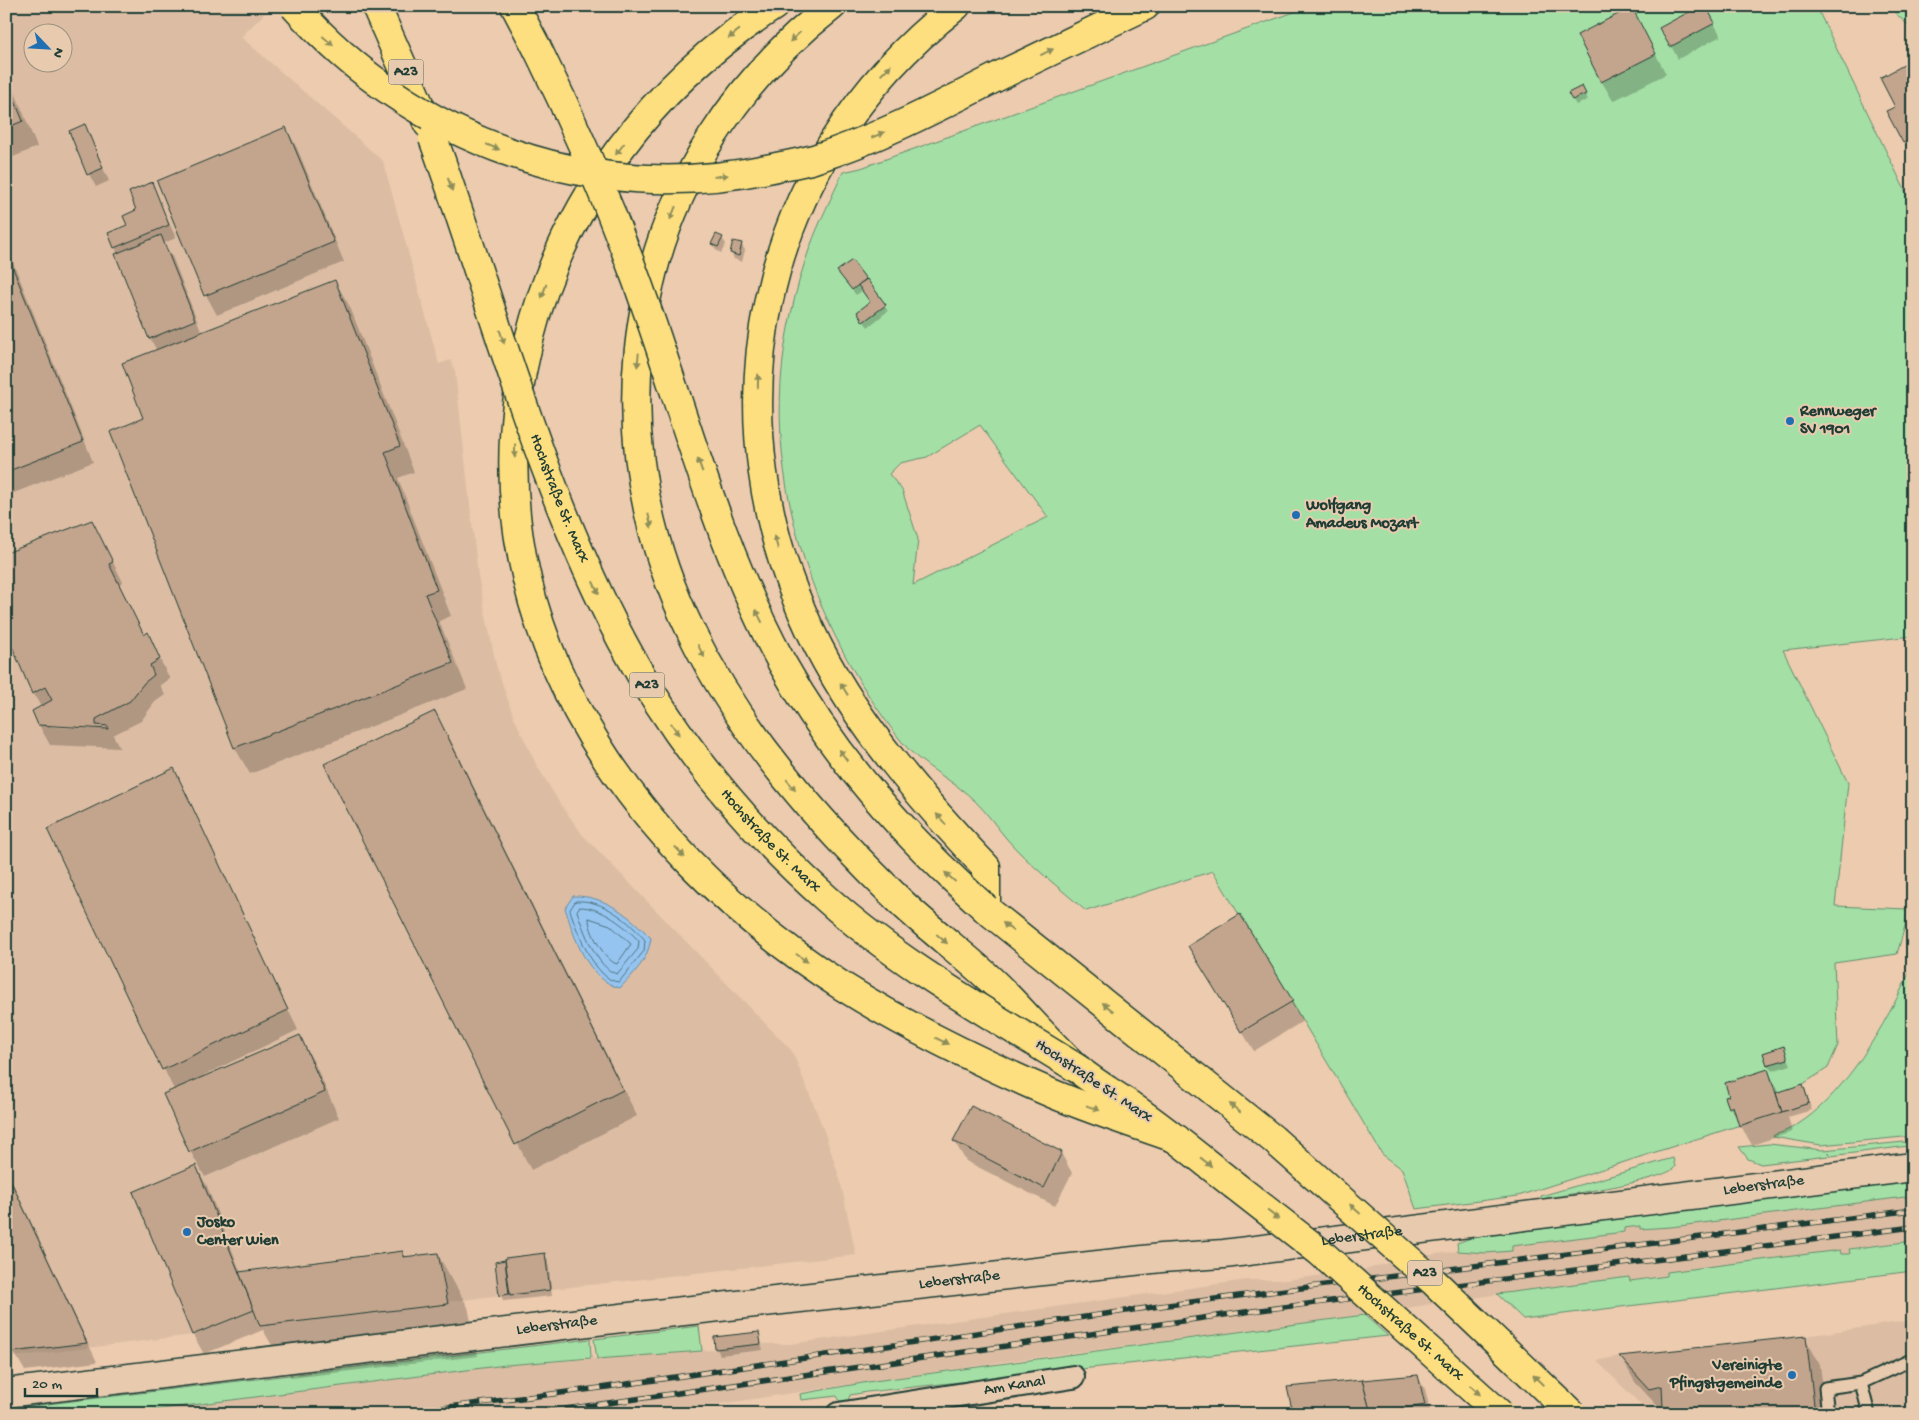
<svg xmlns="http://www.w3.org/2000/svg" width="1919" height="1420" viewBox="0 0 1919 1420" font-family="'Gochi Hand',sans-serif">
	<style>
		.built { fill: #dcbda3; fill-rule: evenodd }
		.green { fill: #a4dfa6; stroke: #628e6d; fill-rule: evenodd }
		.water { fill: #95c4f0; stroke: #668ea5 }
		.shadow { fill: #0003; fill-rule: evenodd }
		.lines { fill: none; stroke-linecap: round; stroke-linejoin: round }
		.shore { stroke: #4e737f; stroke-width: 1 }
		.building { fill: #c3a58e; stroke: #1f3d34 }
		.lane-casing { stroke: #1f3d34; stroke-width: 15 }
		.street-casing { stroke: #1f3d34; stroke-width: 26 }
		.secondary-casing { stroke: #1f3d34; stroke-width: 31 }
		.highway-casing { stroke: #1f3d34; stroke-width: 31 }
		.lane { stroke: #e8cbaf; stroke-width: 11 }
		.street { stroke: #e8cbaf; stroke-width: 22 }
		.secondary { stroke: #e8cbaf; stroke-width: 28 }
		.highway { stroke: #fedf80; stroke-width: 28 }
		.rail-casing { stroke: #1f3d34; stroke-width: 5.5 }
		.rail { stroke: #e8cbaf; stroke-width: 4; stroke-dasharray: 11; stroke-linecap: butt }
		.highway-bridge-casing { stroke: #1f3d34; stroke-width: 31; stroke-linecap: butt }
		.highway-bridge { stroke: #fedf80; stroke-width: 28 }
		.oneway { fill: #8e8e5a }
		.poi-dot { fill: #1f6fb2; stroke: #e8cbaf; stroke-width: 2 }
		.labels { text-anchor: middle; dominant-baseline: central; stroke-width: 4; stroke-linejoin: round; paint-order: stroke }
		.shield { fill: #e8cbaf; stroke: #5b6859; stroke-width: 1 }
		.shield-label { font-size: 15px; font-weight: bold; fill: #1f3d34 }
		.poi-label { font-size: 16px; font-weight: bold; fill: #1f3d34; stroke: #e8cbaf; text-anchor: start }
		.street-label { font-size: 16px; fill: #1f3d34; stroke: #e8cbaf }
	</style>
	<rect width="100%" height="100%" fill="#eccbaf"/>
	<filter id="ink" filterUnits="userSpaceOnUse"><feTurbulence type="fractalNoise" baseFrequency=".02" numOctaves="2"/><feDisplacementMap in="SourceGraphic" scale="10" xChannelSelector="R" yChannelSelector="G"/><feConvolveMatrix kernelMatrix="1 2 1 2 8 2 1 2 1" color-interpolation-filters="sRGB"/></filter>
	<g filter="url(#ink)">
		<g class="built">
			<path d="M6,6H265L268,10L241,37L383,161L439,364L451,360L455,371L478,576L496,665L513,715L536,764L559,802L582,834L792,1051L822,1125L840,1179L856,1255L509,1294L260,1326L253,1310L192,1335L6,1358ZM32,32H62V62H32Z"/>
			<polygon points="1913,1196 1913,1241 1850,1249 1850,1254 1841,1254 1840,1250 1668,1272 1667,1276 1629,1281 1629,1277 1526,1290 1320,1321 1010,1361 652,1414 122,1414 506,1365 702,1351 761,1344 790,1344 1247,1280 1286,1280 1368,1269 1401,1259 1458,1251 1486,1253 1512,1251 1511,1246 1624,1232 1624,1228 1640,1226 1641,1229 1671,1227"/>
			<polygon points="1913,1320 1913,1414 1650,1414 1597,1361 1619,1356 1806,1336"/>
		</g>
		<g class="green">
			<path d="M1311,6H1816L1913,207V636L1783,650L1848,783L1835,906L1907,909L1905,926L1897,954L1834,963L1838,1045L1828,1068L1803,1084L1809,1103L1518,1196L1416,1209L1402,1169L1382,1154L1213,871L1086,911C1060,888 1029,865 1006,838C996,826 987,813 976,802C954,780 922,767 902,742C809,625 756,463 791,314C796,291 802,269 810,247C819,222 832,197 843,172L861,168ZM980,425L1048,517L913,585L918,539L902,490L889,474L900,463L927,457Z"/>
			<polygon points="1888,6 1899,6 1913,20 1913,30"/>
			<path d="M1913,964V1136L1821,1145L1773,1137L1774,1135C1834,1119 1890,1018 1913,964Z"/>
			<polygon points="1904,1142 1908,1146 1831,1156 1829,1152 1828,1156 1761,1164 1748,1159 1739,1147 1769,1144 1823,1150"/>
			<path d="M1673,1158L1675,1167C1666,1181 1563,1195 1541,1199V1196Z"/>
			<polygon points="1913,1180 1913,1196 1671,1227 1640,1229 1640,1226 1624,1228 1624,1232 1512,1246 1512,1251 1486,1253 1458,1251 1457,1243 1471,1238"/>
			<polygon points="1913,1241 1913,1271 1523,1319 1497,1294 1629,1277 1630,1281 1667,1276 1667,1272 1840,1250 1841,1254 1850,1254 1849,1249"/>
			<polygon points="1364,1315 1388,1336 867,1392 850,1395 848,1401 840,1401 837,1396 801,1400 800,1394 874,1381"/>
			<polygon points="699,1326 702,1351 597,1359 594,1339"/>
			<polygon points="590,1339 591,1358 506,1365 122,1414 6,1414 6,1409"/>
		</g>
		<path class="water" d="M573,896C605,895 630,916 651,938C648,960 635,972 620,988C587,980 574,936 565,908Z"/>
		<g class="shadow">
			<polygon points="1711,18 1721,36 1678,59 1671,46"/>
			<polygon points="1642,28 1666,74 1613,101 1602,82"/>
			<polygon points="1911,63 1913,66 1913,158 1904,142 1896,108"/>
			<polygon points="6,70 37,147 6,160"/>
			<polygon points="1585,94 1588,100 1576,105 1573,100"/>
			<polygon points="84,126 109,181 96,187 89,174"/>
			<polygon points="286,128 297,148 344,262 217,315 206,295"/>
			<polygon points="151,184 176,238 164,243 172,256 202,333 335,281 350,307 414,472 398,478 451,616 439,621 467,689 250,774 235,748 145,419 157,351 150,338 115,247"/>
			<polygon points="722,238 726,244 721,253 716,250 712,244"/>
			<polygon points="734,242 741,244 745,250 742,262 734,259 731,253"/>
			<polygon points="6,251 13,262 93,462 6,496"/>
			<polygon points="851,261 888,311 868,327 862,319 871,303 862,291 856,295 842,277"/>
			<path d="M92,521L123,582L119,584L144,636L147,634L170,679L160,685L165,695L155,702L141,721L113,735L120,748L50,745L39,725L41,707L33,693ZM53,725L98,727V729L51,727Z"/>
			<polygon points="435,713 450,739 637,1116 531,1170 326,764"/>
			<polygon points="173,770 298,1030 204,1075 204,1077 299,1036 314,1062 339,1118 205,1177 190,1151 174,1090 49,829"/>
			<polygon points="1201,965 1292,1001 1303,1021 1254,1051"/>
			<polygon points="1783,1047 1791,1065 1772,1071 1768,1065"/>
			<polygon points="1768,1071 1780,1093 1802,1085 1812,1110 1788,1117 1792,1132 1752,1145 1730,1107"/>
			<polygon points="954,1141 1061,1153 1072,1173 1055,1206 966,1161"/>
			<polygon points="196,1167 207,1186 241,1273 402,1252 406,1258 438,1255 468,1307 478,1356 291,1378 263,1330 204,1354 193,1335 135,1193"/>
			<polygon points="6,1169 97,1362 25,1371 15,1354 6,1358"/>
			<polygon points="544,1254 548,1260 552,1296 504,1301 500,1295 496,1263"/>
			<polygon points="759,1334 763,1350 720,1355 717,1349"/>
			<polygon points="1805,1338 1820,1364 1826,1414 1665,1414 1635,1382 1621,1357"/>
			<polygon points="1417,1376 1425,1389 1431,1414 1295,1414"/>
		</g>
		<g class="lines">
			<g class="shore">
				<path d="M576,901C603,899 629,921 645,940L644,951L619,982C595,981 576,929 570,910Z"/>
				<path d="M580,907C602,907 625,926 639,941L638,949L617,974C597,969 583,929 577,911Z"/>
				<path d="M589,918L610,925L631,944L617,964C605,961 588,930 589,918Z"/>
			</g>
		</g>
		<g class="building">
			<polygon points="1700,6 1706,6 1715,23 1670,47 1659,28"/>
			<polygon points="1632,7 1656,54 1601,82 1577,35"/>
			<polygon points="1911,61 1913,138 1903,143 1886,111 1895,107 1880,78"/>
			<polygon points="6,79 23,121 6,128"/>
			<polygon points="1582,86 1586,94 1572,100 1568,93"/>
			<polygon points="85,124 103,168 87,175 69,131"/>
			<polygon points="286,127 334,242 204,296 157,181"/>
			<polygon points="152,182 169,225 114,248 108,233 127,225 123,216 136,210 129,192"/>
			<polygon points="716,234 723,237 718,247 711,244"/>
			<polygon points="161,235 195,320 149,339 115,254"/>
			<polygon points="733,241 742,243 739,256 730,253"/>
			<polygon points="6,251 83,442 6,472"/>
			<polygon points="852,260 866,279 852,290 837,271"/>
			<polygon points="867,279 886,305 863,322 857,312 870,302 858,285"/>
			<polygon points="335,280 400,446 385,452 437,590 425,594 453,663 234,748 110,432 143,418 122,363"/>
			<polygon points="92,520 113,562 109,564 144,635 148,632 160,659 150,665 154,675 144,683 130,701 96,719 96,725 108,726 108,729 38,725 32,711 52,700 45,687 32,694 6,632 6,553"/>
			<polygon points="435,711 623,1090 515,1145 324,764"/>
			<polygon points="174,768 288,1010 162,1070 47,829"/>
			<polygon points="1240,914 1293,1001 1241,1032 1188,946"/>
			<polygon points="300,1035 325,1092 189,1152 163,1094"/>
			<polygon points="1784,1046 1788,1059 1767,1065 1763,1053"/>
			<polygon points="1768,1069 1782,1112 1739,1126 1733,1106 1729,1108 1725,1097 1729,1096 1725,1083"/>
			<polygon points="1803,1084 1809,1103 1782,1112 1776,1093"/>
			<polygon points="971,1106 1062,1152 1044,1188 953,1141"/>
			<polygon points="196,1165 254,1310 192,1335 133,1192"/>
			<polygon points="6,1171 87,1343 12,1352 6,1340"/>
			<polygon points="403,1251 403,1257 438,1253 448,1304 260,1326 239,1272"/>
			<polygon points="545,1253 550,1290 510,1295 505,1258"/>
			<polygon points="505,1260 509,1294 499,1296 495,1262"/>
			<polygon points="759,1332 761,1344 715,1349 714,1337"/>
			<polygon points="1806,1336 1815,1414 1678,1414 1671,1407 1663,1407 1662,1386 1649,1389 1619,1356"/>
			<polygon points="1418,1375 1425,1405 1371,1414 1362,1380"/>
			<polygon points="1362,1380 1371,1414 1293,1414 1287,1387"/>
		</g>
		<g class="lines">
			<defs>
				<g id="lane">
					<polyline points="1861,1383 1869,1414"/>
					<polyline points="1828,1414 1825,1388 1861,1383 1913,1359"/>
				</g>
				<g id="street">
					<path id="s1" d="M838,1414L1073,1377"/>
				</g>
				<g id="secondary">
					<path id="s2" d="M6,1393L621,1318L1161,1258L1224,1254L1913,1167"/>
				</g>
				<g id="highway">
					<polyline points="376,6 428,124"/>
					<polyline points="515,6 537,48"/>
					<path d="M774,6C653,83 564,201 529,340C461,609 623,846 842,986C906,1026 975,1060 1044,1090C1087,1109 1133,1123 1177,1139"/>
					<path d="M832,6C738,78 668,185 646,301C598,549 731,738 901,902C929,929 962,953 991,980C1021,1008 1048,1042 1079,1070C1096,1084 1116,1095 1134,1108C1169,1132 1201,1159 1234,1185"/>
					<path d="M956,6C756,163 703,420 818,646C860,728 923,801 986,867V909L1273,1139"/>
					<polyline points="1003,74 1145,6"/>
				</g>
			</defs>
			<use href="#lane" class="lane-casing"/>
			<use href="#street" class="street-casing"/>
			<use href="#secondary" class="secondary-casing"/>
			<use href="#highway" class="highway-casing"/>
			<use href="#lane" class="lane"/>
			<use href="#street" class="street"/>
			<use href="#secondary" class="secondary"/>
			<use href="#highway" class="highway"/>
			<defs>
				<g id="rail">
					<polyline points="394,1414 600,1388 1160,1306 1913,1210"/>
					<polyline points="531,1414 1245,1312 1913,1227"/>
				</g>
			</defs>
			<use href="#rail" class="rail-casing"/>
			<use href="#rail" class="rail"/>
			<defs>
				<g id="highway-bridge">
					<path d="M294,6C415,142 592,207 772,168C786,165 800,163 814,159C880,138 942,105 1003,74"/>
					<path d="M537,48C581,137 619,227 651,321C691,437 723,555 782,663C836,760 905,836 986,909"/>
					<path id="s3" d="M433,138C493,304 539,484 622,641C674,739 744,825 827,899C903,967 995,1017 1081,1071"/>
					<polyline points="1273,1139 1433,1281 1572,1414"/>
					<path id="s4" d="M1234,1185L1320,1252L1500,1414"/>
				</g>
			</defs>
			<use href="#highway-bridge" class="highway-bridge-casing"/>
			<use href="#highway-bridge" class="highway-bridge"/>
		</g>
		<defs><path id="oneway-solid" d="M-6-.8H1V-3.2L6.5 0L1 3.2V.8H-6Z" transform="scale(1.25)"/></defs>
		<g class="oneway">
			<use href="#oneway-solid" transform="translate(734 34) rotate(142)"/>
			<use href="#oneway-solid" transform="translate(795 37) rotate(137)"/>
			<use href="#oneway-solid" transform="translate(328 41) rotate(41)"/>
			<use href="#oneway-solid" transform="translate(1047 52) rotate(-26)"/>
			<use href="#oneway-solid" transform="translate(886 70) rotate(-45)"/>
			<use href="#oneway-solid" transform="translate(878 135) rotate(-23)"/>
			<use href="#oneway-solid" transform="translate(493 147) rotate(22)"/>
			<use href="#oneway-solid" transform="translate(620 149) rotate(127)"/>
			<use href="#oneway-solid" transform="translate(721 176) rotate(-7)"/>
			<use href="#oneway-solid" transform="translate(450 184) rotate(70)"/>
			<use href="#oneway-solid" transform="translate(673 213) rotate(113)"/>
			<use href="#oneway-solid" transform="translate(544 291) rotate(109)"/>
			<use href="#oneway-solid" transform="translate(502 337) rotate(72)"/>
			<use href="#oneway-solid" transform="translate(638 360) rotate(96)"/>
			<use href="#oneway-solid" transform="translate(758 381) rotate(-89)"/>
			<use href="#oneway-solid" transform="translate(515 451) rotate(91)"/>
			<use href="#oneway-solid" transform="translate(700 465) rotate(-109)"/>
			<use href="#oneway-solid" transform="translate(650 521) rotate(76)"/>
			<use href="#oneway-solid" transform="translate(776 542) rotate(-106)"/>
			<use href="#oneway-solid" transform="translate(596 588) rotate(65)"/>
			<use href="#oneway-solid" transform="translate(759 616) rotate(-117)"/>
			<use href="#oneway-solid" transform="translate(701 651) rotate(62)"/>
			<use href="#oneway-solid" transform="translate(844 689) rotate(-122)"/>
			<use href="#oneway-solid" transform="translate(675 729) rotate(56)"/>
			<use href="#oneway-solid" transform="translate(843 755) rotate(-127)"/>
			<use href="#oneway-solid" transform="translate(791 785) rotate(51)"/>
			<use href="#oneway-solid" transform="translate(941 819) rotate(-132)"/>
			<use href="#oneway-solid" transform="translate(680 852) rotate(47)"/>
			<use href="#oneway-solid" transform="translate(950 877) rotate(-138)"/>
			<use href="#oneway-solid" transform="translate(1008 927) rotate(-140)"/>
			<use href="#oneway-solid" transform="translate(942 939) rotate(41)"/>
			<use href="#oneway-solid" transform="translate(802 958) rotate(35)"/>
			<use href="#oneway-solid" transform="translate(1108 1007) rotate(-142)"/>
			<use href="#oneway-solid" transform="translate(942 1041) rotate(27)"/>
			<use href="#oneway-solid" transform="translate(1093 1108) rotate(20)"/>
			<use href="#oneway-solid" transform="translate(1235 1108) rotate(-141)"/>
			<use href="#oneway-solid" transform="translate(1206 1162) rotate(38)"/>
			<use href="#oneway-solid" transform="translate(1355 1209) rotate(-138)"/>
			<use href="#oneway-solid" transform="translate(1273 1215) rotate(38)"/>
			<use href="#oneway-solid" transform="translate(1538 1380) rotate(-135)"/>
			<use href="#oneway-solid" transform="translate(1475 1390) rotate(43)"/>
		</g>
	</g>
	<g class="poi-dot">
		<circle cx="1790" cy="421" r="5"/>
		<circle cx="1296" cy="515" r="5"/>
		<circle cx="187" cy="1232" r="5"/>
		<circle cx="1792" cy="1375" r="5"/>
	</g>
	<g class="labels">
		<g class="shield">
			<rect x="388.5" y="59.5" width="35" height="25" rx="4"/>
			<rect x="629.5" y="672.5" width="35" height="25" rx="4"/>
			<rect x="1407.5" y="1260.5" width="35" height="25" rx="4"/>
		</g>
		<g class="shield-label">
			<text x="406" y="72">A23</text>
			<text x="647" y="685">A23</text>
			<text x="1425" y="1273">A23</text>
		</g>
		<g class="poi-label">
			<text x="1800" y="412">Rennweger<tspan x="1800" dy="18">SV 1901</tspan></text>
			<text x="1306" y="506">Wolfgang<tspan x="1306" dy="18">Amadeus Mozart</tspan></text>
			<text x="197" y="1223">Josko<tspan x="197" dy="18">Center Wien</tspan></text>
			<text x="1782" y="1366" text-anchor="end">Vereinigte<tspan x="1782" dy="18">Pfingstgemeinde</tspan></text>
		</g>
		<g class="street-label">
			<text stroke="none"><textPath href="#s3" startOffset="382">Hochstraße St. Marx</textPath></text>
			<text stroke="none"><textPath href="#s3" startOffset="788">Hochstraße St. Marx</textPath></text>
			<text transform="translate(1093 1082) rotate(34)">Hochstraße St. Marx</text>
			<text stroke="none"><textPath href="#s2" startOffset="1770">Leberstraße</textPath></text>
			<text stroke="none"><textPath href="#s2" startOffset="1365">Leberstraße</textPath></text>
			<text stroke="none"><textPath href="#s2" startOffset="960">Leberstraße</textPath></text>
			<text stroke="none"><textPath href="#s2" startOffset="555">Leberstraße</textPath></text>
			<text stroke="none"><textPath href="#s4" startOffset="230">Hochstraße St. Marx</textPath></text>
			<text stroke="none"><textPath href="#s1" startOffset="179">Am Kanal</textPath></text>
		</g>
	</g>
	<rect width="1919" height="1420" fill="none" stroke="#e8cbaf" stroke-width="25"/>
	<rect x="12" y="12" width="1894" height="1395" fill="none" stroke="#1f3d34" stroke-width="2" filter="url(#ink)"/>
	<g transform="translate(48 48) rotate(115)"><circle r="24" fill="#e8cbaf" stroke="#98927e"/>
	<path d="M0-4L9 19L0 12L-9 19Z" fill="#1f6fb2"/>
	<text y="-8" font-size="14" font-weight="bold" text-anchor="middle" fill="#1f3d34">N</text>
	</g>
	<path d="M25 1388v8h72v-8" fill="none" stroke="#1f3d34" stroke-width="2.5"/>
	<text x="32" y="1388" font-size="15" fill="#1f3d34" stroke="#e8cbaf" stroke-width="4" paint-order="stroke">20 m</text>
</svg>
